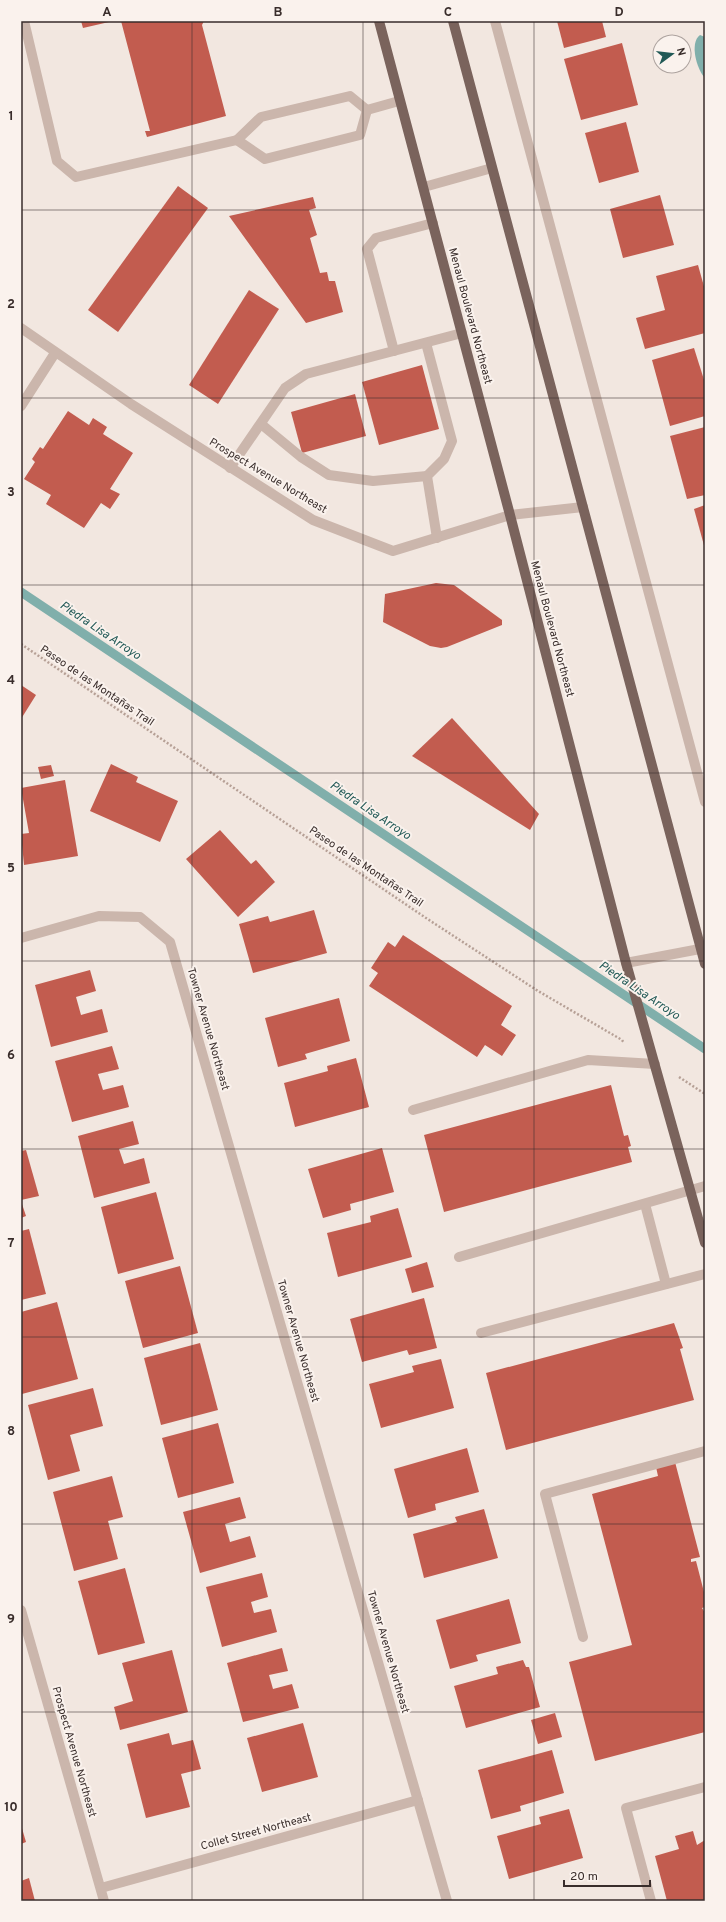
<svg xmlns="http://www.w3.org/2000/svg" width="726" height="1922" viewBox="0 0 726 1922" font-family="Overpass,sans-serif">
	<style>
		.water { fill: #80afab }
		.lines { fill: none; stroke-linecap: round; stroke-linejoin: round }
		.stream { stroke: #80afab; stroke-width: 9 }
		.building { fill: #c25c4f }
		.path { stroke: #b6a096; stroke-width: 2.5; stroke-dasharray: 2 2; stroke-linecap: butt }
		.minor { stroke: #cbb6ac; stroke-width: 10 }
		.major { stroke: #7a635c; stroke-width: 10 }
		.grid { fill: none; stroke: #392d2b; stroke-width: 1; stroke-opacity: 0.55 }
		.labels { text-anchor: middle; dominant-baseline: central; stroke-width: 4; stroke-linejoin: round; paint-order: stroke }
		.street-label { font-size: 11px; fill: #392d2b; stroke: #faf2ed }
		.water-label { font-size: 12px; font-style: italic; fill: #215956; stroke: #faf2ed }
		.neatline { fill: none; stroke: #392d2b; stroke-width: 1.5 }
		.grid-label { font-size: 13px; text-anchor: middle; font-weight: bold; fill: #392d2b }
	</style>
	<rect width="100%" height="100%" fill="#f2e7e0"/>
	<path class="water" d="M700,35L705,37V78C697,70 689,43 700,35Z"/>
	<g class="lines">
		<polyline class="stream" points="21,592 705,1049"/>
	</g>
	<g class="building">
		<polygon points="81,21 109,21 109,22 83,28"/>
		<polygon points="121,21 204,21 202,25 226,116 147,137 145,131 150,131"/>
		<polygon points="557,21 602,21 606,37 564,48"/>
		<polygon points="622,43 638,105 581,120 564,59"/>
		<polygon points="626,122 639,172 599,183 585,133"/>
		<polygon points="178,186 208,208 118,332 88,310"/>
		<polygon points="660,195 674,245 623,258 610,209"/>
		<polygon points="313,197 316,208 309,210 317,235 310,238 320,273 327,272 329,281 335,281 343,312 306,323 229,216"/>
		<polygon points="698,265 705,290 705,333 645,349 636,318 665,310 656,276"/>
		<polygon points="249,290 279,309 218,404 189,385"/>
		<polygon points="694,348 705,383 705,416 670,426 652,360"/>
		<polygon points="422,365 439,429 379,445 362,382"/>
		<polygon points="355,394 366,436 302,453 291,412"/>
		<polygon points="68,411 89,425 93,418 107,427 103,434 133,453 110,489 120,494 110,509 101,503 84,528 46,504 51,495 24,479 35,462 32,459 40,447 43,449"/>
		<polygon points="705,427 705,495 687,499 670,436"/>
		<polygon points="705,505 705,549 694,509"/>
		<polygon points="436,583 454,585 502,620 502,625 447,647 441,648 430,646 383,622 385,594"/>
		<polygon points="21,685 36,695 21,719"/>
		<polygon points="452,718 539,814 530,830 412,756"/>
		<polygon points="111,764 138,777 136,782 178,801 160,842 90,811"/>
		<polygon points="51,765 54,776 41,779 38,767"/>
		<polygon points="65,780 78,856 24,865 21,834 29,833 21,788"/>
		<polygon points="220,830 251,864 256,860 275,882 238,917 186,859"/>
		<polygon points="314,910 327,953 253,973 239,924 268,916 270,922"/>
		<polygon points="403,935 512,1006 501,1025 516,1035 502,1056 485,1045 477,1057 369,986 378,973 371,968 388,942 395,947"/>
		<polygon points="90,970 96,991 76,997 81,1015 102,1009 108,1032 51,1047 35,985"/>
		<polygon points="339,998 350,1041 305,1054 307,1059 278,1067 265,1018"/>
		<polygon points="112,1046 119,1069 98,1074 103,1090 123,1085 129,1107 72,1122 55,1061"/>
		<polygon points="356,1058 369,1107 295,1127 284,1083 328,1071 327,1066"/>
		<polygon points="611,1085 624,1136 628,1135 631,1146 628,1147 632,1162 444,1212 424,1135"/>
		<polygon points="133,1121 139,1144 119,1149 124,1164 144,1158 150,1183 94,1198 78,1136"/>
		<polygon points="382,1148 394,1192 350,1204 351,1210 323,1218 308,1169"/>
		<polygon points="26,1150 39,1196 21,1200 21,1151"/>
		<polygon points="156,1192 174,1259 118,1274 101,1207"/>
		<polygon points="21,1201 26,1216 21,1218"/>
		<polygon points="398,1208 412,1257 338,1277 327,1233 371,1222 370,1216"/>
		<polygon points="29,1229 46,1294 21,1300 21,1231"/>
		<polygon points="427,1262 434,1287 412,1293 405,1269"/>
		<polygon points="180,1266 198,1333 143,1348 125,1281"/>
		<polygon points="424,1298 437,1348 409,1355 407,1350 362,1362 350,1319"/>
		<polygon points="57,1302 78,1379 22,1394 21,1312"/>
		<polygon points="674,1323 683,1348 680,1349 694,1400 506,1450 486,1373"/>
		<polygon points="200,1343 218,1410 161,1425 144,1358"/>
		<polygon points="441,1359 454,1408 381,1428 369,1384 414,1372 412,1366"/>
		<polygon points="93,1388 103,1426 70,1435 80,1471 48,1480 28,1405"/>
		<polygon points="218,1423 234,1483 178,1498 162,1438"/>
		<polygon points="467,1448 479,1492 435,1504 436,1510 408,1518 394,1469"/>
		<polygon points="675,1462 700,1557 691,1559 691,1562 696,1561 705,1596 705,1607 702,1608 705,1613 705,1732 595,1761 569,1662 632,1645 592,1494 658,1476 656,1467"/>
		<polygon points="112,1476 123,1517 108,1521 118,1559 74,1571 53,1492"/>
		<polygon points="240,1497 246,1518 225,1524 230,1542 250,1536 256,1557 200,1573 183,1512"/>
		<polygon points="484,1509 498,1558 424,1578 413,1534 457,1522 455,1517"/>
		<polygon points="125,1568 145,1643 98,1655 78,1581"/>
		<polygon points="262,1573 268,1597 251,1602 254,1613 271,1609 277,1632 222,1647 206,1587"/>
		<polygon points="509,1599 521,1643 476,1655 478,1661 450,1669 436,1620"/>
		<polygon points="282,1648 288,1671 269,1675 273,1689 292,1684 299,1708 243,1722 227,1663"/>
		<polygon points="172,1650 188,1712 120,1730 114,1707 133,1701 122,1663"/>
		<polygon points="523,1660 526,1667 529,1667 540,1707 466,1728 454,1686 498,1674 496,1667"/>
		<polygon points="555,1713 562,1737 538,1744 531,1720"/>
		<polygon points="303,1723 318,1777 262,1792 247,1738"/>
		<polygon points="169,1733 172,1745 193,1740 201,1769 181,1774 190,1807 146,1818 127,1744"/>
		<polygon points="552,1750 564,1793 520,1806 521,1811 491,1819 478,1770"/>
		<polygon points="569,1809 583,1858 509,1879 497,1836 541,1824 539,1817"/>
		<polygon points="21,1825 26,1842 21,1844"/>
		<polygon points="693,1831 697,1845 705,1840 705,1901 667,1901 655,1856 679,1849 675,1836"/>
		<polygon points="29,1878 35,1901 21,1901 21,1881"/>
	</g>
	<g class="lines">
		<g class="path">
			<polyline points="21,644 426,918 538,991 622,1040 624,1043"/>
			<polyline points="679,1077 705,1094"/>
		</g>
		<g class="minor">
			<polyline points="24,21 57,161 76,177 237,140 261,117 350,96 367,110"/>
			<polyline points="495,21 705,802"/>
			<polyline points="367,110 399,101"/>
			<polyline points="237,140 265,159 360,135 367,110"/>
			<polyline points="424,187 492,168"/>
			<polyline points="21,328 131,404 313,520 393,551 510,515 583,507"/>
			<polyline points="426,343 452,441 444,459 427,476 437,538"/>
			<polyline points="394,351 367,249 376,238 433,223"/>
			<polyline points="21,406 55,353"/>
			<polyline points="261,424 301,457 329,475 373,481 427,476"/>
			<polyline points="230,468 285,388 306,374 462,333"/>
			<polyline points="21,938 99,916 140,917 170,942 447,1901"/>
			<polyline points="626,963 705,948"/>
			<polyline points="413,1110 588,1060 655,1064"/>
			<polyline points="645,1204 666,1284"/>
			<polyline points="459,1257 705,1186"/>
			<polyline points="481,1333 705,1274"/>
			<polyline points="21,1610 104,1901"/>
			<polyline points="583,1637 545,1494 705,1451"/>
			<polyline points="101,1888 418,1800"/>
			<polyline points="651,1901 626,1808 705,1787"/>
		</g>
		<g class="major">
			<polyline points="379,21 510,515 626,963 705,1243"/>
			<polyline points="453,21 705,964"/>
		</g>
	</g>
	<path class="grid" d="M192,21V1901M363,21V1901M534,21V1901M21,210H705M21,398H705M21,585H705M21,773H705M21,961H705M21,1149H705M21,1337H705M21,1524H705M21,1712H705"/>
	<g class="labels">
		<g class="street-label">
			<text transform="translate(470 316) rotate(75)">Menaul Boulevard Northeast</text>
			<text transform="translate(268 476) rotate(31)">Prospect Avenue Northeast</text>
			<text transform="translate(552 629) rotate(75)">Menaul Boulevard Northeast</text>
			<text transform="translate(97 686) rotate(34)">Paseo de las Montañas Trail</text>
			<text transform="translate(366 867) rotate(34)">Paseo de las Montañas Trail</text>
			<text transform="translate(208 1029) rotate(74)">Towner Avenue Northeast</text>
			<text transform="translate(298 1341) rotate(74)">Towner Avenue Northeast</text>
			<text transform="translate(388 1652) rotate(74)">Towner Avenue Northeast</text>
			<text transform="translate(74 1752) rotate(74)">Prospect Avenue Northeast</text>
			<text transform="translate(256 1832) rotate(-15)">Collet Street Northeast</text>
		</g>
		<g class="water-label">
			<text transform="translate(100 631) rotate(34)">Piedra Lisa Arroyo</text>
			<text transform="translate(370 811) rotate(34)">Piedra Lisa Arroyo</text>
			<text transform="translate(639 991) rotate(34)">Piedra Lisa Arroyo</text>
		</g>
	</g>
	<rect width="726" height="1922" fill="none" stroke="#faf2ed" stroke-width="44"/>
	<g transform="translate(672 54) rotate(75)"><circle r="19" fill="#faf2ed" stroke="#ada39f"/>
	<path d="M0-3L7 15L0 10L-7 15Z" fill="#215956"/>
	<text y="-6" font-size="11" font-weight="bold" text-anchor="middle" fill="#392d2b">N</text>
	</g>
	<path d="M564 1880v6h86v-6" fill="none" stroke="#392d2b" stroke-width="2"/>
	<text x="570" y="1880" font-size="12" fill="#392d2b" stroke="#faf2ed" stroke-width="3" paint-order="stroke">20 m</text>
	<rect x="22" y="22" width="682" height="1878" class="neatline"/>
	<g class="grid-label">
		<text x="107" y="16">A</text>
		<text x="278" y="16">B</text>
		<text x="448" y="16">C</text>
		<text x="619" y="16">D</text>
		<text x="11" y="120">1</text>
		<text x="11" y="308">2</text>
		<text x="11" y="496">3</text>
		<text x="11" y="684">4</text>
		<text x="11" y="872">5</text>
		<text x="11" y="1059">6</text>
		<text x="11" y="1247">7</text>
		<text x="11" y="1435">8</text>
		<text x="11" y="1623">9</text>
		<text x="11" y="1811">10</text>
	</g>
</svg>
